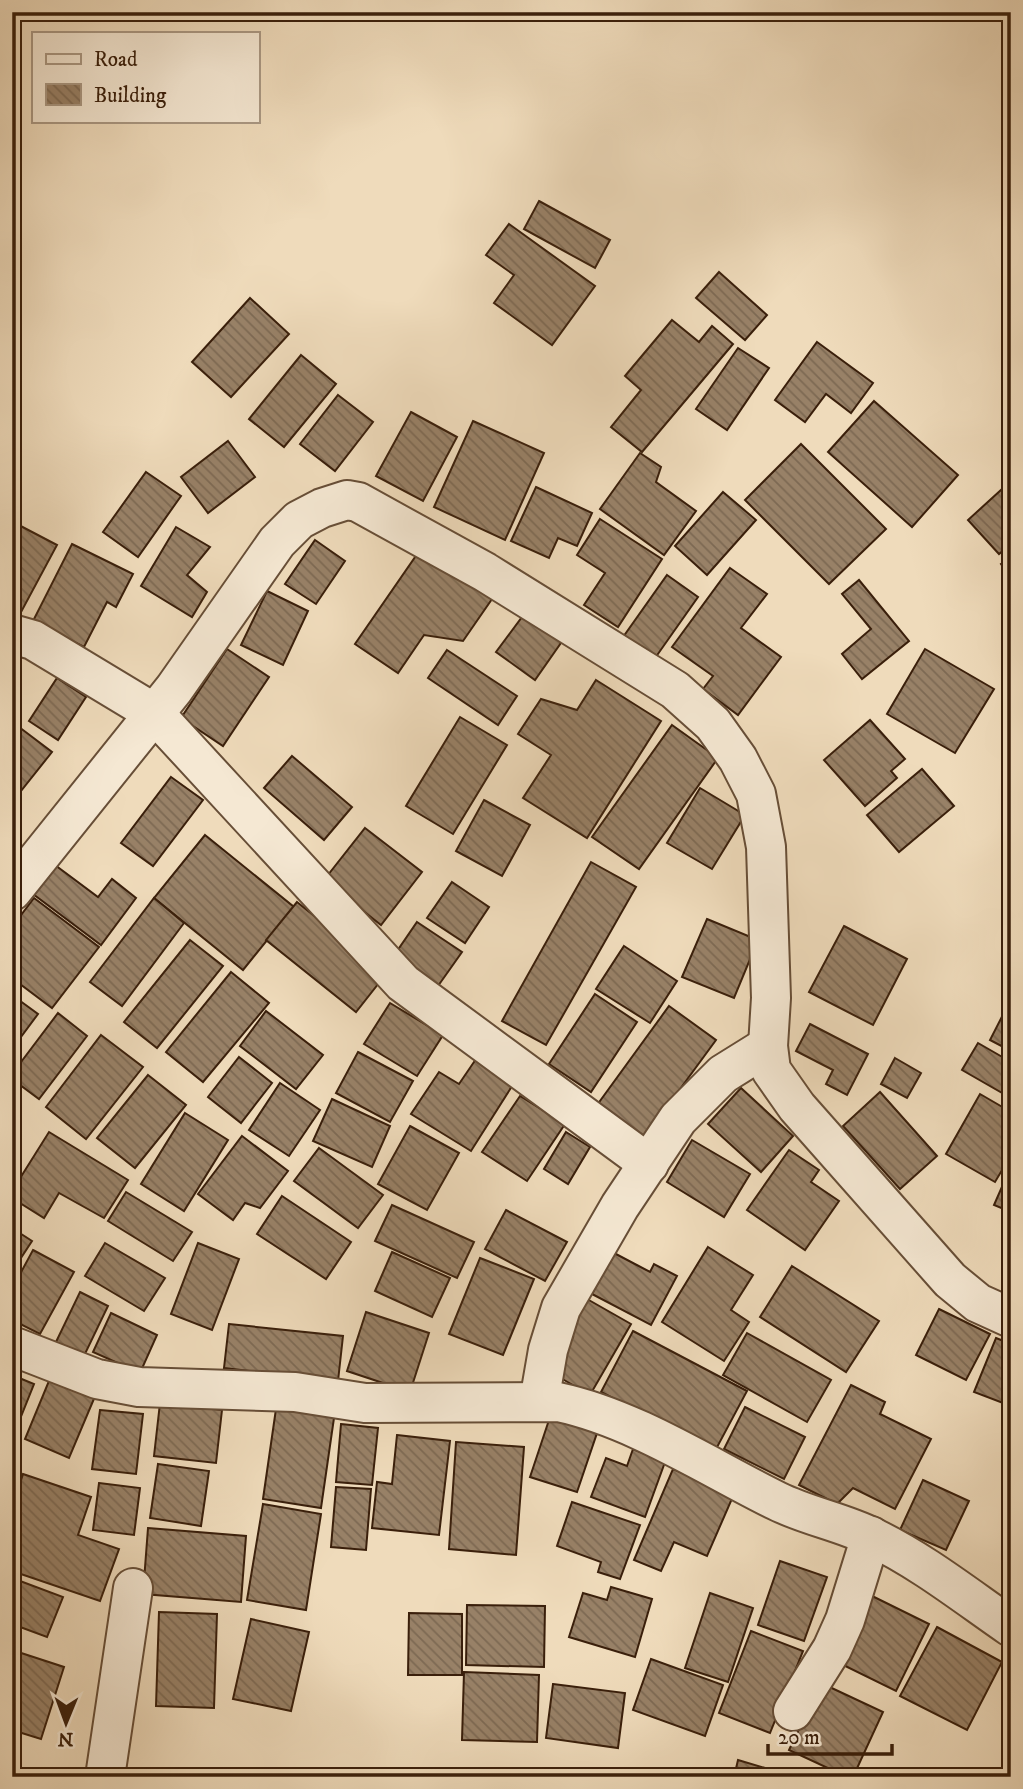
<svg xmlns="http://www.w3.org/2000/svg" width="1023" height="1789" viewBox="0 0 1023 1789" font-family="'IM FELL DW Pica',serif">
	<style>
		.building { fill: url(#building-back-hatch); stroke: #3a1f0b; stroke-width: 2 }
		.lines { fill: none; stroke-linecap: round; stroke-linejoin: round }
		.minor-casing { stroke: #674e37; stroke-width: 42 }
		.minor { stroke: #f5e8d3; stroke-width: 38 }
	</style>
	<defs>
		<pattern id="building-back-hatch" width="6" height="6" patternUnits="userSpaceOnUse" patternTransform="scale(1.75)"><rect width="6" height="6" fill="#988167"/><path d="M-1 5l2 2M0 0l6 6M5-1l2 2" fill="none" stroke="#7d6953"/></pattern>
	</defs>
	<rect width="100%" height="100%" fill="#efdbbb"/>
	<filter id="stains"><feTurbulence type="fractalNoise" baseFrequency=".00286" numOctaves="4"/><feColorMatrix values="0 0 0 0 .2 0 0 0 0 .09 0 0 0 0 .02 0 0 0 .5 -.17"/></filter>
	<radialGradient id="worn" r=".72"><stop offset=".6" stop-color="#630" stop-opacity="0"/><stop offset="1" stop-color="#630" stop-opacity=".3"/></radialGradient>
	<g class="building">
		<polygon points="539,201 610,240 595,268 524,229"/>
		<polygon points="509,224 595,286 552,345 494,303 514,275 486,255"/>
		<polygon points="719,272 767,315 745,340 696,298"/>
		<polygon points="250,298 289,334 231,397 192,362"/>
		<polygon points="672,320 699,342 712,326 733,344 642,452 611,427 641,390 625,376"/>
		<polygon points="817,342 873,383 851,413 826,394 805,422 775,400"/>
		<polygon points="738,348 769,368 727,430 696,409"/>
		<polygon points="301,355 336,384 284,447 249,419"/>
		<polygon points="338,395 373,422 335,471 300,444"/>
		<polygon points="874,401 958,475 912,527 828,452"/>
		<polygon points="411,412 457,437 423,501 376,476"/>
		<polygon points="473,421 544,453 505,540 434,507"/>
		<polygon points="228,441 255,477 208,513 181,477"/>
		<polygon points="801,444 886,529 829,584 745,500"/>
		<polygon points="640,453 661,467 656,482 696,511 664,555 600,509"/>
		<polygon points="146,472 181,496 138,557 103,532"/>
		<polygon points="536,487 592,513 577,546 558,538 549,558 511,541"/>
		<polygon points="1001,490 1011,501 1011,544 999,554 968,520"/>
		<polygon points="723,492 756,520 707,575 675,546"/>
		<polygon points="600,519 662,559 618,627 584,605 605,573 577,555"/>
		<polygon points="13,522 57,545 20,614 12,610"/>
		<polygon points="176,527 210,547 187,575 207,592 192,617 141,586"/>
		<polygon points="315,540 345,561 316,604 285,584"/>
		<polygon points="72,544 133,574 116,607 107,602 84,647 33,621"/>
		<polygon points="420,550 492,599 463,641 424,635 398,673 355,644"/>
		<polygon points="1011,557 1011,578 1001,564"/>
		<polygon points="730,568 767,594 741,628 781,657 738,715 703,689 713,676 672,647"/>
		<polygon points="667,575 698,597 653,661 621,640"/>
		<polygon points="859,580 909,641 862,679 842,654 871,629 842,594"/>
		<polygon points="267,591 308,611 283,665 241,645"/>
		<polygon points="525,613 563,640 535,680 496,652"/>
		<polygon points="227,649 269,677 223,746 181,718"/>
		<polygon points="925,649 994,689 955,753 887,714"/>
		<polygon points="447,650 517,696 498,725 428,678"/>
		<polygon points="57,678 86,697 58,740 29,721"/>
		<polygon points="596,680 661,721 587,838 523,798 551,755 518,734 541,699 577,710"/>
		<polygon points="460,717 507,745 453,834 406,806"/>
		<polygon points="870,720 905,759 891,771 897,778 865,806 824,760"/>
		<polygon points="672,725 718,758 639,869 592,837"/>
		<polygon points="19,727 52,752 17,796 12,793 12,735"/>
		<polygon points="292,756 352,807 324,840 264,788"/>
		<polygon points="922,769 954,806 899,852 867,815"/>
		<polygon points="171,777 203,800 153,866 121,843"/>
		<polygon points="700,788 745,815 712,869 667,843"/>
		<polygon points="484,800 530,825 502,876 456,851"/>
		<polygon points="365,828 422,872 381,925 324,880"/>
		<polygon points="205,835 294,907 243,970 154,898"/>
		<polygon points="591,862 636,887 546,1045 502,1021"/>
		<polygon points="55,865 98,897 112,879 136,898 101,945 33,894"/>
		<polygon points="452,882 489,907 465,943 427,918"/>
		<polygon points="34,898 99,947 52,1008 12,978 12,927"/>
		<polygon points="154,898 184,923 122,1006 90,982"/>
		<polygon points="297,902 386,974 356,1012 266,940"/>
		<polygon points="707,919 758,940 734,998 682,977"/>
		<polygon points="417,922 462,952 438,986 393,957"/>
		<polygon points="844,926 907,959 873,1025 809,992"/>
		<polygon points="190,940 223,966 157,1048 124,1022"/>
		<polygon points="624,946 677,981 650,1023 596,989"/>
		<polygon points="231,972 269,1003 203,1082 166,1052"/>
		<polygon points="595,994 637,1022 591,1092 549,1064"/>
		<polygon points="12,995 38,1014 12,1049"/>
		<polygon points="1011,999 1011,1051 990,1040"/>
		<polygon points="390,1003 443,1035 417,1076 364,1044"/>
		<polygon points="669,1006 716,1040 639,1145 592,1112"/>
		<polygon points="266,1011 323,1055 296,1089 240,1046"/>
		<polygon points="58,1013 87,1036 39,1099 12,1079 12,1074"/>
		<polygon points="810,1024 868,1054 847,1095 826,1084 833,1070 796,1051"/>
		<polygon points="101,1035 143,1067 86,1139 46,1107"/>
		<polygon points="978,1043 1011,1062 1011,1098 962,1070"/>
		<polygon points="358,1052 413,1081 390,1122 336,1093"/>
		<polygon points="239,1057 272,1083 241,1123 208,1097"/>
		<polygon points="895,1058 921,1073 907,1098 881,1084"/>
		<polygon points="476,1059 514,1083 471,1151 411,1114 439,1072 459,1084"/>
		<polygon points="148,1075 186,1105 135,1168 97,1138"/>
		<polygon points="280,1083 320,1110 289,1156 249,1130"/>
		<polygon points="741,1088 793,1136 761,1172 708,1124"/>
		<polygon points="880,1092 937,1156 900,1189 843,1126"/>
		<polygon points="980,1094 1011,1112 1011,1155 995,1182 946,1154"/>
		<polygon points="520,1096 565,1124 527,1181 482,1152"/>
		<polygon points="332,1099 390,1126 372,1167 313,1141"/>
		<polygon points="185,1113 228,1140 184,1211 141,1184"/>
		<polygon points="410,1126 459,1153 427,1210 378,1184"/>
		<polygon points="49,1132 128,1180 104,1218 59,1193 44,1218 12,1198 12,1191"/>
		<polygon points="566,1132 590,1147 568,1184 544,1169"/>
		<polygon points="242,1136 288,1171 260,1208 245,1203 233,1220 198,1194"/>
		<polygon points="692,1140 750,1174 724,1217 667,1182"/>
		<polygon points="319,1148 383,1195 358,1228 294,1181"/>
		<polygon points="789,1150 819,1170 811,1182 839,1201 805,1250 747,1210"/>
		<polygon points="1011,1172 1011,1212 994,1205 1008,1173"/>
		<polygon points="126,1192 192,1232 173,1261 108,1221"/>
		<polygon points="282,1196 351,1242 326,1279 257,1234"/>
		<polygon points="392,1205 474,1242 457,1278 375,1241"/>
		<polygon points="506,1210 567,1242 545,1281 485,1249"/>
		<polygon points="12,1228 32,1241 15,1267 12,1265"/>
		<polygon points="105,1243 165,1278 144,1311 85,1276"/>
		<polygon points="198,1243 239,1259 212,1330 171,1314"/>
		<polygon points="708,1247 753,1275 731,1310 749,1322 724,1361 662,1322"/>
		<polygon points="33,1250 74,1272 40,1334 12,1320 12,1289"/>
		<polygon points="392,1252 450,1278 432,1317 375,1291"/>
		<polygon points="614,1253 650,1272 654,1264 677,1276 651,1325 592,1294"/>
		<polygon points="480,1258 534,1279 503,1355 449,1334"/>
		<polygon points="792,1266 879,1321 846,1372 760,1317"/>
		<polygon points="80,1292 108,1306 83,1358 55,1344"/>
		<polygon points="580,1295 631,1324 590,1395 552,1373 573,1337 560,1329"/>
		<polygon points="939,1309 990,1334 966,1380 916,1355"/>
		<polygon points="366,1312 429,1333 410,1392 347,1371"/>
		<polygon points="111,1313 157,1335 140,1373 93,1352"/>
		<polygon points="229,1324 343,1336 338,1381 224,1368"/>
		<polygon points="633,1331 747,1391 715,1451 601,1392"/>
		<polygon points="747,1333 831,1380 807,1422 723,1375"/>
		<polygon points="996,1338 1011,1344 1011,1406 974,1392"/>
		<polygon points="12,1375 34,1384 14,1434 12,1434"/>
		<polygon points="51,1376 96,1394 69,1458 25,1439"/>
		<polygon points="851,1385 885,1402 880,1414 931,1439 895,1509 853,1488 837,1504 799,1485"/>
		<polygon points="277,1402 335,1411 321,1508 263,1499"/>
		<polygon points="160,1403 222,1410 216,1463 154,1456"/>
		<polygon points="745,1407 805,1437 784,1479 724,1449"/>
		<polygon points="100,1410 143,1414 136,1474 92,1469"/>
		<polygon points="550,1417 597,1433 577,1492 530,1477"/>
		<polygon points="341,1424 378,1428 372,1485 336,1482"/>
		<polygon points="397,1435 450,1441 439,1535 372,1528 377,1482 392,1484"/>
		<polygon points="456,1442 524,1447 516,1555 449,1549"/>
		<polygon points="633,1449 665,1462 645,1517 591,1497 606,1458 627,1466"/>
		<polygon points="158,1464 209,1471 201,1526 150,1518"/>
		<polygon points="673,1469 734,1494 707,1556 674,1542 661,1571 634,1560"/>
		<polygon points="23,1474 91,1497 78,1535 119,1549 100,1601 12,1571 12,1508"/>
		<polygon points="923,1480 969,1501 946,1550 900,1530"/>
		<polygon points="99,1483 140,1488 134,1535 93,1530"/>
		<polygon points="336,1487 371,1489 366,1550 331,1547"/>
		<polygon points="572,1502 640,1525 620,1579 598,1572 601,1562 557,1546"/>
		<polygon points="263,1504 321,1514 306,1610 247,1600"/>
		<polygon points="148,1528 246,1536 241,1602 143,1594"/>
		<polygon points="780,1561 827,1577 804,1641 758,1625"/>
		<polygon points="12,1578 63,1597 47,1637 12,1624"/>
		<polygon points="611,1587 652,1599 635,1657 569,1637 583,1593 607,1600"/>
		<polygon points="710,1593 753,1608 728,1682 685,1668"/>
		<polygon points="866,1593 929,1624 896,1691 833,1660"/>
		<polygon points="467,1605 545,1606 544,1667 466,1665"/>
		<polygon points="159,1612 217,1614 214,1708 156,1706"/>
		<polygon points="409,1613 462,1614 462,1675 408,1675"/>
		<polygon points="251,1619 309,1632 291,1711 233,1699"/>
		<polygon points="937,1627 1002,1662 967,1730 900,1696"/>
		<polygon points="751,1631 803,1651 770,1733 719,1713"/>
		<polygon points="12,1650 64,1667 41,1739 12,1730"/>
		<polygon points="651,1659 723,1685 705,1736 633,1710"/>
		<polygon points="464,1672 539,1675 537,1742 462,1740"/>
		<polygon points="821,1683 883,1712 853,1777 847,1777 789,1750"/>
		<polygon points="553,1684 625,1693 618,1748 546,1738"/>
		<polygon points="738,1760 795,1777 734,1777"/>
	</g>
	<g class="lines">
		<defs>
			<g id="minor">
				<polyline points="12,634 33,640 154,713 403,983 649,1164"/>
				<polyline points="12,891 174,689 277,542 299,520 322,508 347,500 358,502 485,572 675,690 713,724 738,759 756,794 766,847 771,998 768,1046 771,1070 797,1107 950,1280 978,1303 1011,1318"/>
				<path d="M12,1346L97,1379L139,1387L295,1392L365,1403L558,1402C634,1418 708,1467 777,1501C807,1516 842,1522 872,1537C922,1561 966,1596 1011,1627"/>
				<polyline points="539,1402 548,1350 561,1308 620,1206 678,1119 723,1074 768,1046"/>
				<polyline points="793,1711 832,1649 845,1620 871,1536"/>
				<polyline points="105,1777 133,1588"/>
			</g>
		</defs>
		<use href="#minor" class="minor-casing"/>
		<use href="#minor" class="minor"/>
	</g>
	<rect width="1023" height="1789" fill="none" stroke="#efdbbb" stroke-width="42"/>
	<rect x="14" y="14" width="995" height="1761" fill="none" stroke="#3a1f0b" stroke-width="3.5"/>
	<rect x="21" y="21" width="981" height="1747" fill="none" stroke="#3a1f0b" stroke-width="2"/>
	<rect x="32" y="32" width="228" height="91" fill="#f5e8d3" stroke="#aa9883" stroke-width="2"/>
	<rect x="46" y="54" width="35" height="10" fill="#f5e8d3" stroke="#aa9883" stroke-width="2"/>
	<text x="94" y="66" font-size="21" fill="#3a1f0b">Road</text>
	<rect x="46" y="84" width="35" height="21" fill="url(#building-back-hatch)" stroke="#aa9883" stroke-width="2"/>
	<text x="94" y="102" font-size="21" fill="#3a1f0b">Building</text>
	<g transform="translate(66 1723) rotate(181)" stroke="#f5e8d3" stroke-width="5" paint-order="stroke">
	<path d="M0-5L12 26L0 18L-12 26Z" fill="#3a1f0b"/>
	<text y="-10" font-size="19" font-weight="bold" text-anchor="middle" fill="#3a1f0b">N</text>
	</g>
	<path d="M768 1744v10h124v-10" fill="none" stroke="#3a1f0b" stroke-width="3.5"/>
	<text x="778" y="1744" font-size="21" fill="#3a1f0b" stroke="#f5e8d3" stroke-width="5" paint-order="stroke">20 m</text>
	<rect width="100%" height="100%" filter="url(#stains)"/>
	<rect width="100%" height="100%" fill="url(#worn)"/>
</svg>
